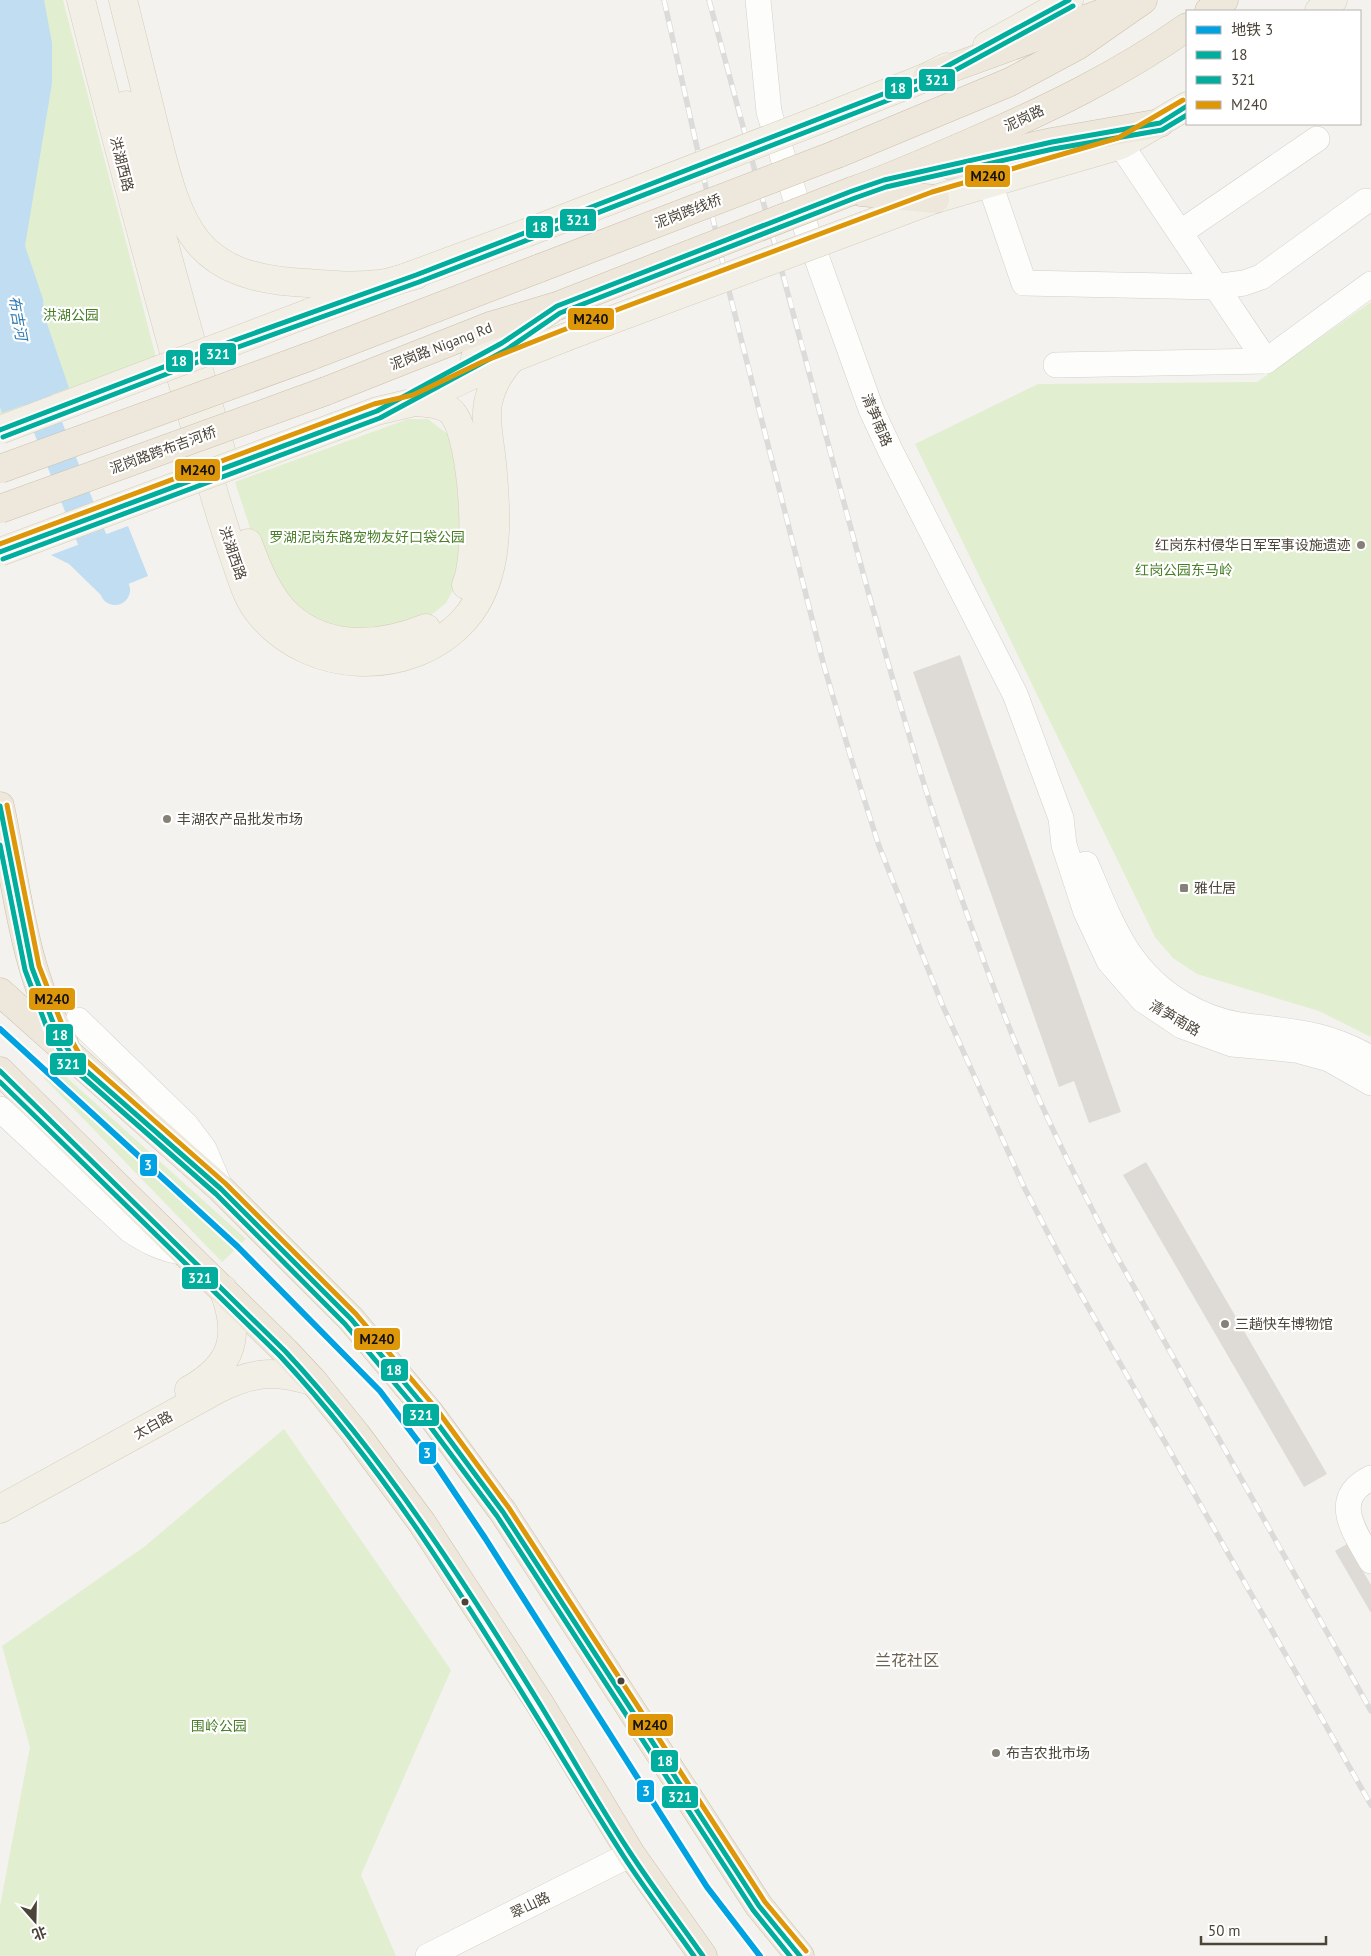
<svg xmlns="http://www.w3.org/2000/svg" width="1371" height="1956" viewBox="0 0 1371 1956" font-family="'PT Sans','Noto Sans SC',sans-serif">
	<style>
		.green { fill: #e1eecf }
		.water { fill: #c0ddf1 }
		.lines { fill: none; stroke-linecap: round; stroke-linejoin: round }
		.river { stroke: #c0ddf1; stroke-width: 30 }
		.building { fill: #dedbd6 }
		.minor-casing { stroke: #d2d0cb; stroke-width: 26 }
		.major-casing { stroke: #d6cebb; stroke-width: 29 }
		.highway-casing { stroke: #ccbfa9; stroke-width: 29 }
		.minor { stroke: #fdfdfc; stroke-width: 25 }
		.major { stroke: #f2efe6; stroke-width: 28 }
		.highway { stroke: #ede8db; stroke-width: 28 }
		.rail-casing { stroke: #dbdbda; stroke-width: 5.5 }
		.rail { stroke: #fff; stroke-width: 4; stroke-dasharray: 11; stroke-linecap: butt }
		.major-bridge-casing { stroke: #d6cebb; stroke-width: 29; stroke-linecap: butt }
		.highway-bridge-casing { stroke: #ccbfa9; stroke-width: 29; stroke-linecap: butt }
		.major-bridge { stroke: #f2efe6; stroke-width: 28 }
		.highway-bridge { stroke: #ede8db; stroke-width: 28 }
		.bus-1-casing { stroke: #fff; stroke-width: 9 }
		.bus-2-casing { stroke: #fff; stroke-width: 9 }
		.bus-3-casing { stroke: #fff; stroke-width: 9 }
		.bus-1 { stroke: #01ad9c; stroke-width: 5 }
		.bus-2 { stroke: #01ad9c; stroke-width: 5 }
		.bus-3 { stroke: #dd9709; stroke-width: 5 }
		.metro-1-casing { stroke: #fff; stroke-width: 10 }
		.metro-1 { stroke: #00a2e1; stroke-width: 6 }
		.poi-dot { fill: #868178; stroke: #fff; stroke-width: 2 }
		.bus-dot { fill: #4b4439; stroke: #fff; stroke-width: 2 }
		.labels { text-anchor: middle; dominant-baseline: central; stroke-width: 4.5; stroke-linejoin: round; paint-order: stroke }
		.street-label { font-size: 14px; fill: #4b4439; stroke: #fff }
		.park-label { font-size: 14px; fill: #4a7f2a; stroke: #fff }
		.poi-label { font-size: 14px; fill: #4b4439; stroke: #fff; text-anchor: start }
		.water-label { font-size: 15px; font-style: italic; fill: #2e7ab2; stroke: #fff }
		.quarter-label { font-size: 16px; fill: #6e6250; stroke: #fff }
		.line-badge { stroke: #fff; stroke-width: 2 }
		.badge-label { font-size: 14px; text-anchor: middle; font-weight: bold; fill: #fff }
		.pale-badge-label { font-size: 14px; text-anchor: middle; font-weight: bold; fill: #111 }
	</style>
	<rect width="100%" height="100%" fill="#f4f2ee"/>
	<g class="green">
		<polygon points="0,0 63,0 157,361 0,419"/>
		<polygon points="1371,302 1371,1037 1319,1011 1197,974 1173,958 1155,937 915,444 1038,384 1257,382"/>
		<polygon points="408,419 428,419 450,436 457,470 465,541 458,581 446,603 425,620 374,635 313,623 264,571 235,482"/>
		<polygon points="50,1066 55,1067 246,1239 222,1262 44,1078 45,1069"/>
		<polygon points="284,1429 451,1670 361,1875 396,1956 0,1956 0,1906 30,1747 2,1646 144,1547"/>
	</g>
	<g class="water">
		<polygon points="0,0 44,0 52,43 52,83 25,246 43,299 44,315 69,388 2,413 0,407"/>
		<polygon points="128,526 148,576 101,595 69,564 51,555"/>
	</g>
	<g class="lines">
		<polyline class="river" points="33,389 92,539 115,590"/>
	</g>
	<g class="building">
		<polygon points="960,655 1121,1112 1089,1123 1074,1081 1059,1087 913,672"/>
		<polygon points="1146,1162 1327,1474 1304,1487 1123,1175"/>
		<polygon points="1347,1544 1371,1585 1371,1613 1335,1551"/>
	</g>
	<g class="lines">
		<defs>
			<g id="minor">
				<polyline points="758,0 769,112 796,200 871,409 891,452 1015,694 1061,818 1064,845 1086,912 1109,961 1143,1000 1182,1026 1232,1044 1296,1050 1329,1059 1371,1083"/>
				<polyline points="1121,145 1266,361"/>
				<polyline points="990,184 1024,283 1215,287 1244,283 1261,277 1366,201"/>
				<polyline points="1181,232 1317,139"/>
				<polyline points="1056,365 1266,361 1371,284"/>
				<path d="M1086,864C1111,922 1126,970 1183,1004C1200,1014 1220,1022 1240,1025C1293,1032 1321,1031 1371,1058"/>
				<polyline points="78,1020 186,1125 204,1149 221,1189"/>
				<path d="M0,1109L130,1230C148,1242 164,1250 186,1253"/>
				<path d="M1371,1478C1329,1499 1355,1532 1371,1561"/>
				<polyline points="428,1956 631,1854"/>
			</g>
			<g id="major">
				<path d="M81,0C119,151 159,302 202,451C212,488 223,525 236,562C242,579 247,599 260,614C310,675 410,679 464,620C503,577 497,508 491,454C489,438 485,419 488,403C492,384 500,372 512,358"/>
				<path d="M123,0C134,44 145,88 156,133C180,231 195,278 307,283C331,285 356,287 379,284C392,282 404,278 416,275"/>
				<polyline points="1319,11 1333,0"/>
				<polyline points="987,46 1069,0"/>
				<polyline points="126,105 222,454"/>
				<polyline points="824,118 927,77 947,67"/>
				<polyline points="866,225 935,199 1121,145 1187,106"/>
				<polyline points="309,313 526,233"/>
				<polyline points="475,358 549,311"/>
				<path d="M415,402C428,403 446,403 454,415C473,443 480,554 466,585"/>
				<polyline points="337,426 377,411 415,402 485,369 566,337"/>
				<path d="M248,543C257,568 269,598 289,616C328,651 381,646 426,628"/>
				<path d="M189,1390C234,1365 241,1335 223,1289"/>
				<path d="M0,1509L218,1389C254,1371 276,1370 314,1382"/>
			</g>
			<g id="highway">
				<polyline points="1209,11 1224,0"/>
				<polyline points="927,77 1113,9"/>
				<polyline points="837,154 1010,82 1077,46 1143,0"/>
				<polyline points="949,165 1052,142 1160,123"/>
				<path d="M852,191C893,177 932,159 972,142C1046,110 1121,74 1187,27"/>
				<polyline points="861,192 935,199"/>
				<polyline points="311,356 540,268"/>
				<polyline points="326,391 490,326 557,306"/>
				<path d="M0,806C17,886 23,970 64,1042"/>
				<polyline points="0,992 221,1189 351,1319 429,1412 503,1512 759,1906 800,1956"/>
				<polyline points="0,1071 285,1351 314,1382 356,1434 422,1523 540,1704 631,1854 703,1956"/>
			</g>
		</defs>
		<use href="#minor" class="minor-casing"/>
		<use href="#major" class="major-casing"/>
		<use href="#highway" class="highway-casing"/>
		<use href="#minor" class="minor"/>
		<use href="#major" class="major"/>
		<use href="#highway" class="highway"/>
		<defs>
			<g id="rail">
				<polyline points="664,0 730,295 824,666 851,758 879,846 942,1004 1024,1187 1066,1268 1371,1805"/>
				<path d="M709,0C748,144 787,288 825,432C881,642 937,852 1020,1054C1046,1119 1078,1182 1110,1244L1371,1711"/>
			</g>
		</defs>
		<use href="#rail" class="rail-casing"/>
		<use href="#rail" class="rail"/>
		<defs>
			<g id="major-bridge">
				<polyline points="526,233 824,118"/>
				<polyline points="566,337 866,225"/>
				<polyline points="0,430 309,313"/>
				<polyline points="0,552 337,426"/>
			</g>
			<g id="highway-bridge">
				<polyline points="540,268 837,154"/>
				<polyline points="557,306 852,191"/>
				<polyline points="0,469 311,356"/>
				<polyline points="0,509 326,391"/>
			</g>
		</defs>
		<use href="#major-bridge" class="major-bridge-casing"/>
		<use href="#highway-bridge" class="highway-bridge-casing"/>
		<use href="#major-bridge" class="major-bridge"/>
		<use href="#highway-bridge" class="highway-bridge"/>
		<defs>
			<g id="bus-1">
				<polyline points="0,430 213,348 416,275 927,77 1069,0"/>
				<polyline points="0,552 377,411 502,343 557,306 852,191 884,180 1052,142 1160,123 1187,106"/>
				<polyline points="0,806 32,968 54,1025 74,1060 221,1189 351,1319 429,1412 503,1512 759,1906 800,1956"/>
				<path d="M0,1071L285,1351C383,1456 466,1584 541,1706C571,1755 599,1806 631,1854C654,1889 679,1922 703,1956"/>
			</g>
			<g id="bus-2">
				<polyline points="3,437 216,355 419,282 930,84 1073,6"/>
				<polyline points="3,559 380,418 506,350 560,313 855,198 886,187 1053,149 1162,130 1187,115"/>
				<polyline points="0,845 25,970 47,1028 68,1064 216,1194 345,1324 423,1417 497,1516 753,1910 790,1956"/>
				<path d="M0,1082L280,1356C419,1505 515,1687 624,1857C646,1891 671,1923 694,1956"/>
			</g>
			<g id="bus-3">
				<polyline points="0,544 374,404 413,395 482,362 563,330 932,192 1118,138 1183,100"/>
				<polyline points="7,805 39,966 61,1022 80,1055 226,1184 356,1314 435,1407 509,1508 765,1902 806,1951"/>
			</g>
		</defs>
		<use href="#bus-1" class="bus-1-casing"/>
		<use href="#bus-2" class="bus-2-casing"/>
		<use href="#bus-3" class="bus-3-casing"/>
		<use href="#bus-1" class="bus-1"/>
		<use href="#bus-2" class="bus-2"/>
		<use href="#bus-3" class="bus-3"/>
		<defs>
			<polyline id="metro-1" points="0,1029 238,1247 380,1391 436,1465 485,1538 707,1887 760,1956"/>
		</defs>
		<use href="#metro-1" class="metro-1-casing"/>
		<use href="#metro-1" class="metro-1"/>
	</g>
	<g class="poi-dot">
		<circle cx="1361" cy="545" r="5"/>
		<circle cx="167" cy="819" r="5"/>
		<rect x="1179" y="883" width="10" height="10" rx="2.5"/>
		<circle cx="1225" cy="1324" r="5"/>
		<circle cx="996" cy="1753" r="5"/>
	</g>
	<g class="bus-dot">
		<circle cx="465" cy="1602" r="4.5"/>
		<circle cx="621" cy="1681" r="4.5"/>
	</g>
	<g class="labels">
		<g class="street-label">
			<text transform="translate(1024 118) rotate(-25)">泥岗路</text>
			<text transform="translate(122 164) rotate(76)">洪湖西路</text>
			<text transform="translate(688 211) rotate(-21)">泥岗跨线桥</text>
			<text transform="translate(441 346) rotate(-21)">泥岗路 Nigang Rd</text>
			<text transform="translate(877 420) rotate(67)">清笋南路</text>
			<text transform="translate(163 450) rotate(-20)">泥岗路跨布吉河桥</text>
			<text transform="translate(233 553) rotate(71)">洪湖西路</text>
			<text transform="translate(1175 1018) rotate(30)">清笋南路</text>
			<text transform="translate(153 1425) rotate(-29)">太白路</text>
			<text transform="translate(530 1905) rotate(-26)">翠山路</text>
		</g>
		<g class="park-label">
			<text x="71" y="315">洪湖公园</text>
			<text x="367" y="537">罗湖泥岗东路宠物友好口袋公园</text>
			<text x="1184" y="570">红岗公园东马岭</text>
			<text x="219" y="1726">围岭公园</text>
		</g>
		<g class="poi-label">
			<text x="1351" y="545" text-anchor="end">红岗东村侵华日军军事设施遗迹</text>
			<text x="177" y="819">丰湖农产品批发市场</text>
			<text x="1194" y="888">雅仕居</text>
			<text x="1235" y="1324">三趟快车博物馆</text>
			<text x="1006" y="1753">布吉农批市场</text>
		</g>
		<g class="water-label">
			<text transform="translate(18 318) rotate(80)">布吉河</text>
		</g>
		<g class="quarter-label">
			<text x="907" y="1660">兰花社区</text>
		</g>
	</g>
	<g class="line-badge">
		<rect x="918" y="68" width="38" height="24" rx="5" fill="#01ad9c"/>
		<rect x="884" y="76" width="29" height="24" rx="5" fill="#01ad9c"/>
		<rect x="964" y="164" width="47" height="24" rx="5" fill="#dd9709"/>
		<rect x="559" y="208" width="38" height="24" rx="5" fill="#01ad9c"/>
		<rect x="525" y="215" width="29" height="24" rx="5" fill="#01ad9c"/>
		<rect x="567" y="307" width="48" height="24" rx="5" fill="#dd9709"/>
		<rect x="199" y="342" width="38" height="24" rx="5" fill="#01ad9c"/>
		<rect x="165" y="349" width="29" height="24" rx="5" fill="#01ad9c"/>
		<rect x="174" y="458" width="47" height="24" rx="5" fill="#dd9709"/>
		<rect x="28" y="987" width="48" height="24" rx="5" fill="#dd9709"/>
		<rect x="45" y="1023" width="29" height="24" rx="5" fill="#01ad9c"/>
		<rect x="49" y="1052" width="38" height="24" rx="5" fill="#01ad9c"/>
		<rect x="139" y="1153" width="19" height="24" rx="5" fill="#00a2e1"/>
		<rect x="181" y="1266" width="38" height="24" rx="5" fill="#01ad9c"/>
		<rect x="353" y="1327" width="48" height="24" rx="5" fill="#dd9709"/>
		<rect x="380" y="1358" width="29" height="24" rx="5" fill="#01ad9c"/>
		<rect x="402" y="1403" width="38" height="24" rx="5" fill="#01ad9c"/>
		<rect x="418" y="1441" width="19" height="24" rx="5" fill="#00a2e1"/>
		<rect x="627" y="1713" width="47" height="24" rx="5" fill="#dd9709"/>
		<rect x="650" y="1749" width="29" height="24" rx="5" fill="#01ad9c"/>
		<rect x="636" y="1779" width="19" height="24" rx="5" fill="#00a2e1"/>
		<rect x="661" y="1785" width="38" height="24" rx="5" fill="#01ad9c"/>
	</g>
	<g class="badge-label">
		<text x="937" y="85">321</text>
		<text x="898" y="93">18</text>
		<text x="578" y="225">321</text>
		<text x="540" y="232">18</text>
		<text x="218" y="359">321</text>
		<text x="179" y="366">18</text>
		<text x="60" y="1040">18</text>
		<text x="68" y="1069">321</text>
		<text x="148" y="1170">3</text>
		<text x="200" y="1283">321</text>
		<text x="394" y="1375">18</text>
		<text x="421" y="1420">321</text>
		<text x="427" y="1458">3</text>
		<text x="665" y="1766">18</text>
		<text x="646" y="1796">3</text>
		<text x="680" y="1802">321</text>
	</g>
	<g class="pale-badge-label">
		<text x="988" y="181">M240</text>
		<text x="591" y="324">M240</text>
		<text x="198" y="475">M240</text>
		<text x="52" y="1004">M240</text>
		<text x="377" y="1344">M240</text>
		<text x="650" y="1730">M240</text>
	</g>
	<rect x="1186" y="10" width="175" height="115" fill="#ffffff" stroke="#b7b4b0"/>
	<rect x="1196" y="26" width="25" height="8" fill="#00a2e1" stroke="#b7b4b0"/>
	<text x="1231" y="35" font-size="15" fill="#4b4439">地铁 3</text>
	<rect x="1196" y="51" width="25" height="8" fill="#01ad9c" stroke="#b7b4b0"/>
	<text x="1231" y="60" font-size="15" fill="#4b4439">18</text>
	<rect x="1196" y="76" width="25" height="8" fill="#01ad9c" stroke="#b7b4b0"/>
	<text x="1231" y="85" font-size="15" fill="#4b4439">321</text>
	<rect x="1196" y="101" width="25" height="8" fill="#dd9709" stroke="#b7b4b0"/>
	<text x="1231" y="110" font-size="15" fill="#4b4439">M240</text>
	<g transform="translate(35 1921) rotate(160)" stroke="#ffffff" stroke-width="4" paint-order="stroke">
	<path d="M0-4L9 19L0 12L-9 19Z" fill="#4b4439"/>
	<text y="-8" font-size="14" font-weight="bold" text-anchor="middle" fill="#4b4439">北</text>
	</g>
	<path d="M1201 1936v8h125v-8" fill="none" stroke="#4b4439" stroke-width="2.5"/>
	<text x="1208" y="1936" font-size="15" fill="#4b4439" stroke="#ffffff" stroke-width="4" paint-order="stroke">50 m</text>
</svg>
